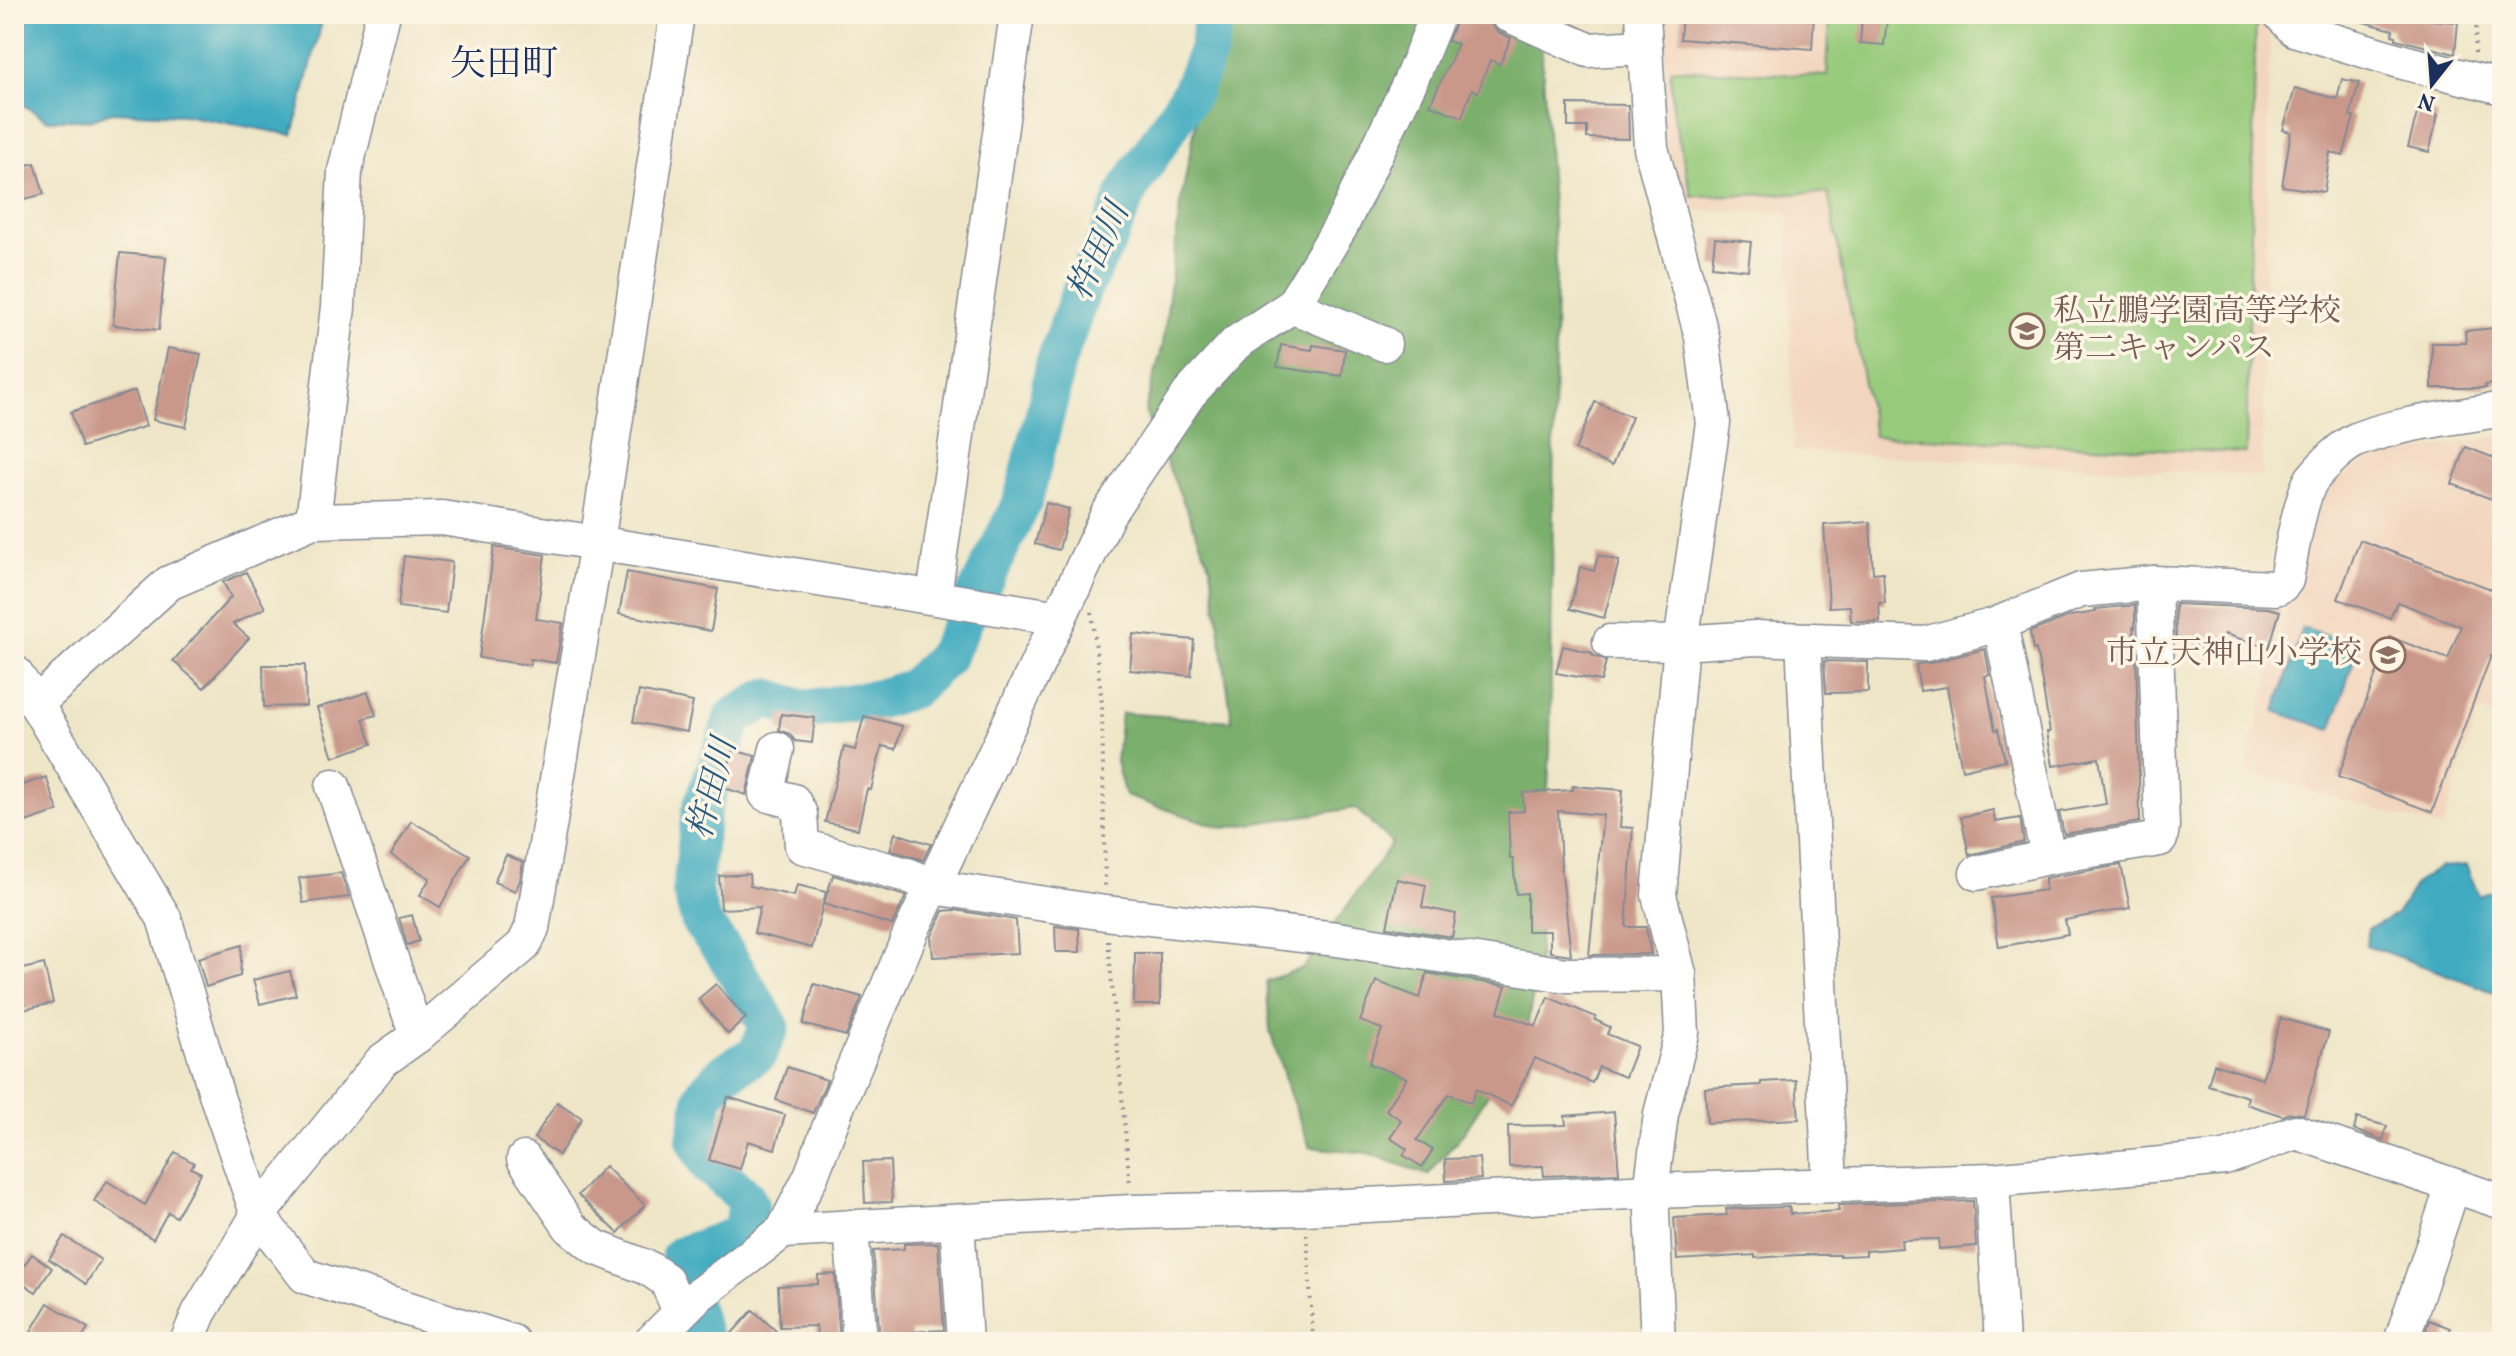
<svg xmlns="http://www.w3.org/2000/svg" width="2516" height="1356" viewBox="0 0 2516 1356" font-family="Vollkorn,'Noto Serif JP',serif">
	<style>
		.built { fill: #f2d5bd }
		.green { fill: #98cb7c; stroke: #5a7d6d; stroke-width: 2 }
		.forest { fill: #7aaf6c; stroke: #4a6f65; stroke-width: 2 }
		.water { fill: #40abc0; stroke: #2e6d8f; stroke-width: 2 }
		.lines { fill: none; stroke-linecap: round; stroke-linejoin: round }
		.river { stroke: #40abc0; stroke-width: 40 }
		.building { fill: #c9988b }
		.minor-casing { stroke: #858a93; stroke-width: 37 }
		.path { stroke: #858a93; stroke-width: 4; stroke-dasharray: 2 6; stroke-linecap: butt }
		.minor { stroke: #fff; stroke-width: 34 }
		.labels { text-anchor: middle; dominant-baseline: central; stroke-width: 7; stroke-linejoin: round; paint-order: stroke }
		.education-label { font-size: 32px; fill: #785e54; stroke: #fcf5e5; text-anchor: start }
		.water-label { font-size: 34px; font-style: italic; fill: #285a80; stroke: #fcf5e5 }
		.quarter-label { font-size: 36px; fill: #1b2f5e; stroke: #fcf5e5 }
	</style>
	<rect width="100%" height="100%" fill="#fcf5e5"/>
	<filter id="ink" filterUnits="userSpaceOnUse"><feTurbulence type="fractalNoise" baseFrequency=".0125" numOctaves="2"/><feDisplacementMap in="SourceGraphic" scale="16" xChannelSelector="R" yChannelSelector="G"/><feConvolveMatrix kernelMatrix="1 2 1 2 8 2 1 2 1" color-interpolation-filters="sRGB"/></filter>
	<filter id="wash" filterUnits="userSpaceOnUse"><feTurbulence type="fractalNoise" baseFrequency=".006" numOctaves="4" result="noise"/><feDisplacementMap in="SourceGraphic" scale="32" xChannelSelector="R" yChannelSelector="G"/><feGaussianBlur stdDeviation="1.8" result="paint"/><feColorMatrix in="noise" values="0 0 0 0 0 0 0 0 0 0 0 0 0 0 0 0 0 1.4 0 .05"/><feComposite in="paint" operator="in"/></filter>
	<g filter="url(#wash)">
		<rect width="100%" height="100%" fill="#efe6c8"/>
		<g class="built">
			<polygon points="1667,14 2270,14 2262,476 1793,451 1788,212 1682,210 1662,124"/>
			<polygon points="2502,435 2502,718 2478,711 2442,828 2245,772 2288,600 2317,510 2337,479 2369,460"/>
		</g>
		<polygon class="green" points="1830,14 2256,14 2246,453 1874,436 1828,193 1692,196 1674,118 1670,69 1827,76"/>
		<polygon class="forest" points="1217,14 1539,14 1556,265 1550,750 1538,967 1526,1033 1466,1130 1428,1175 1368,1153 1310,1147 1289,1092 1270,1030 1266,981 1303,968 1392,843 1355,808 1223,828 1125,796 1116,762 1121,713 1232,721 1211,568 1145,411 1163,344 1181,200"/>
		<g class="water">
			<polygon points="27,14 324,14 293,135 183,115 111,112 90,120 47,120 22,104 14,95 14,57 23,43"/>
			<polygon points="2303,628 2358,647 2331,730 2275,711"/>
			<polygon points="2502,862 2502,995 2366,945 2368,929 2396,915 2416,883 2440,867 2466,865 2479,896 2495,890 2496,866"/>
		</g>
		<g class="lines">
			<polyline class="river" points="704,1342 682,1276 681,1256 740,1235 749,1205 745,1197 710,1166 696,1140 704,1095 723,1074 757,1054 770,1027 725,953 701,922 692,891 701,811 734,717 767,698 803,710 879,699 912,689 945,658 1023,500 1049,398 1055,365 1082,289 1110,234 1129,188 1190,94 1208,51 1214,14"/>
		</g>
		<g id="blocks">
			<g class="building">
				<polygon points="1458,14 1466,14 1489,22 1498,32 1511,38 1500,64 1490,60 1478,92 1472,89 1462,117 1430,105 1458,44 1448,41"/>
				<polygon points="1682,14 1814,14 1812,49 1680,39"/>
				<polygon points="2357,14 2420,14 2419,19 2458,22 2455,54 2396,39 2396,36 2392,35 2393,30 2356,20"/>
				<polygon points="1862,18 1887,20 1884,45 1860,43"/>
				<polygon points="2342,79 2359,83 2350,116 2354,117 2343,156 2330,152 2324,192 2282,186 2291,132 2283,130 2295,88 2337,99"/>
				<polygon points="1568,104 1628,105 1629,139 1587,138 1587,127 1568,127"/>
				<polygon points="2418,110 2438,115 2429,152 2408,147"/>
				<polygon points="35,163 44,194 14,202 14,168"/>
				<polygon points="1715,238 1751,242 1748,270 1712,266"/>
				<polygon points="120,253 166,257 159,330 113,325"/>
				<polygon points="2494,328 2499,383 2485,385 2486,388 2432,388 2432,343 2466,343 2465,331"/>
				<polygon points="1281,345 1312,350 1313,345 1345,350 1342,376 1277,367"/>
				<polygon points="168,348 201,354 186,427 153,420"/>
				<polygon points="135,391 146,426 82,447 71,412"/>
				<polygon points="1595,402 1632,417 1612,466 1575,450"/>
				<polygon points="2466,447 2502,461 2502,503 2452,484"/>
				<polygon points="1046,503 1069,509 1059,550 1035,544"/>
				<polygon points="1870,522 1873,573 1883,572 1885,603 1879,603 1880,622 1851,621 1850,606 1829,607 1824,525"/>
				<polygon points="2360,540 2502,593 2502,660 2491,656 2432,812 2338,777 2390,637 2448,659 2461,626 2397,602 2390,618 2338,599"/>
				<polygon points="494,547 545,555 536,619 563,623 556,663 530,659 530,665 479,658"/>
				<polygon points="1598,555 1619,561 1604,618 1570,609 1580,567 1594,571"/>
				<polygon points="404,556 452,562 446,613 398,607"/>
				<polygon points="246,572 265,608 233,624 249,638 204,688 173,661 231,597 223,582"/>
				<polygon points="627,572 718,589 711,631 619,614"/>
				<polygon points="2175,604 2268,608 2280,611 2269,648 2225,634 2220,651 2176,639"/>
				<polygon points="2135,605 2135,628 2133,627 2136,647 2140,822 2064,834 2059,812 2106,804 2099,758 2053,766 2047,732 2050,732 2042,683 2036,649 2033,650 2030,632 2070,616 2096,612 2095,609"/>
				<polygon points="1133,634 1194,640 1191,676 1130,670"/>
				<polygon points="1563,646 1593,653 1592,655 1606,661 1601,681 1556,673"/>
				<polygon points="1985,649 1990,675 1985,676 1995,730 1998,729 2005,760 1962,770 1947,687 1920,691 1916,664 1930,663"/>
				<polygon points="1824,661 1868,662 1868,692 1826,693"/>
				<polygon points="263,665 305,665 306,706 264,707"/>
				<polygon points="639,691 693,702 687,732 633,722"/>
				<polygon points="368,692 376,715 363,719 372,744 333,757 317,708"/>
				<polygon points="781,714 815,718 812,743 795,741 790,734 779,730"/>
				<polygon points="864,716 902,726 896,749 882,746 871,790 867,789 858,829 825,822 844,747 855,750"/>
				<polygon points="733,750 755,756 746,795 722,787"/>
				<polygon points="46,777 58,811 14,826 14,788"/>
				<polygon points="1573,786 1623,790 1620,827 1633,828 1626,927 1646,927 1651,954 1589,955 1603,815 1558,811 1561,866 1571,955 1550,952 1550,931 1527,931 1527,893 1516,894 1513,859 1510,859 1508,812 1524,811 1523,793 1573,790"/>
				<polygon points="1993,810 1995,822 2020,818 2024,842 1969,855 1961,817"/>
				<polygon points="411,821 470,855 440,907 420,895 430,878 391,855"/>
				<polygon points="895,833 931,844 923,860 890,850"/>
				<polygon points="506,855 523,862 520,881 515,891 494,882"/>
				<polygon points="2121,865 2130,908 2065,920 2068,934 1999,947 1991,898 2045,890 2045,878"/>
				<polygon points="341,873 349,897 303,903 299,878"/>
				<polygon points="749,874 750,886 794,896 797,885 826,892 812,948 754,933 760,907 721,909 719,876"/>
				<polygon points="833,875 906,896 892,925 824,904"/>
				<polygon points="1397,879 1426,885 1422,907 1456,914 1452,937 1387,927"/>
				<polygon points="955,910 1016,920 1018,953 933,957 931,938 943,911"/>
				<polygon points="412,915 419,941 407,945 399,918"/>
				<polygon points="1055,926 1079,929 1080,952 1056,952"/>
				<polygon points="242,945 240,976 206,987 198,958"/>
				<polygon points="1135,953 1160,953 1160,1005 1134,1005"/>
				<polygon points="44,964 53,1003 14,1012 14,971"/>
				<polygon points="290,971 296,995 260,1004 253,980"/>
				<polygon points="1427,973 1506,986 1498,1012 1536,1026 1548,997 1596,1017 1595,1020 1610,1027 1607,1034 1637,1046 1625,1077 1599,1067 1592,1083 1535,1058 1511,1106 1476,1089 1471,1103 1449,1094 1417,1140 1433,1150 1422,1167 1403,1155 1407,1149 1390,1138 1401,1120 1386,1110 1407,1078 1369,1064 1382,1029 1360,1021 1376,981 1420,998"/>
				<polygon points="716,984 746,1018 728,1034 698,999"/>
				<polygon points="814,984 862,997 846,1036 803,1024"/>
				<polygon points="2281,1018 2329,1032 2304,1114 2290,1113 2283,1116 2246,1104 2248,1097 2208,1085 2214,1064 2262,1079"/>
				<polygon points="787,1067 827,1080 813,1113 776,1100"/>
				<polygon points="1796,1080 1799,1119 1707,1123 1705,1088 1761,1085 1761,1082"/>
				<polygon points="728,1097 785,1115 775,1149 748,1141 740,1169 709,1160"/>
				<polygon points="557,1102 582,1118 559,1155 534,1138"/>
				<polygon points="1614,1112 1619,1173 1544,1176 1543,1166 1509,1167 1508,1126 1566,1125 1565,1116"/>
				<polygon points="2357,1118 2387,1126 2383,1140 2354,1130"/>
				<polygon points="175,1152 194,1163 191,1168 201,1173 176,1217 168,1212 153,1239 94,1201 107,1181 145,1205"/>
				<polygon points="1479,1158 1481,1179 1446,1181 1445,1159"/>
				<polygon points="890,1161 892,1202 865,1203 863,1162"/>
				<polygon points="605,1166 645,1205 618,1233 578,1195"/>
				<polygon points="1973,1201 1976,1246 1939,1249 1938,1239 1901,1240 1902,1248 1866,1251 1866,1255 1840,1256 1840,1255 1798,1255 1755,1258 1755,1255 1677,1260 1674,1218 1727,1215 1726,1209 1789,1207 1790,1214 1839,1211 1838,1205"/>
				<polygon points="64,1236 101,1260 86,1284 49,1259"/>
				<polygon points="938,1243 944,1330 911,1332 911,1342 880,1342 873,1251 904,1249 904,1244"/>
				<polygon points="32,1254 52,1268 36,1292 15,1278"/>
				<polygon points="835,1274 840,1342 818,1342 816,1326 780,1327 778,1286 818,1284 818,1275"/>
				<polygon points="48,1303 88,1328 79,1342 48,1342 31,1331"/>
				<polygon points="753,1310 788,1342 724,1342"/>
				<polygon points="2429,1320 2450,1328 2445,1342 2437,1342 2424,1337"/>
			</g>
		</g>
	</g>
	<g filter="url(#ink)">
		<use href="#blocks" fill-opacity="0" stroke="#858a93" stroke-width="2"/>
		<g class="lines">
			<defs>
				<g id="minor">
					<polyline points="1507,14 1588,50 1645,47"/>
					<polyline points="1643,14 1651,148 1702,337 1713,423 1681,643 1659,895 1679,974 1682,1033 1661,1114 1651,1191 1658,1342"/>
					<polyline points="2280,14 2294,29 2403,62 2502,87"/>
					<polyline points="1292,306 1384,344"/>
					<polyline points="313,521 338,307 345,171 383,14"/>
					<polyline points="934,596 1017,14"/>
					<polyline points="2000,623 2048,857 2160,839 2162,827 2154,583"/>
					<polyline points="1803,640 1830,1185"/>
					<path d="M1610,642L1681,643L1755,638L1925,644L1995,625L2081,590L2154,583L2276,588L2282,585L2286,580C2290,557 2301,496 2312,479C2323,465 2342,446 2358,439C2403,422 2455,418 2502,409"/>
					<polyline points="14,672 36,704 164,918 218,1100 258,1215 305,1276 512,1342"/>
					<polyline points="36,704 169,583 313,521 442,518 1059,618"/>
					<polyline points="777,749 766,794 793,801 800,814 802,846 910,876 933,887 1105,913 1337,939 1566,975 1679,974"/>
					<polyline points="333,786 417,1036"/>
					<polyline points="1977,873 2048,857"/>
					<polyline points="524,1159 570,1227 595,1247 648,1268 666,1280 680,1311"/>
					<polyline points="1992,1180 2002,1342"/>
					<polyline points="957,1222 965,1342"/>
					<polyline points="851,1227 860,1342"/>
					<polyline points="783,1231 1132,1212 1305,1208 1651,1191 1992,1180 2225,1158 2296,1132 2502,1202"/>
					<polyline points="187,1342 199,1313 258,1215 382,1061 417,1036 524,945 532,928 597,543 677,14"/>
					<polyline points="651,1342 696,1297 783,1231 811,1176 837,1107 912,930 1108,514 1189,394 1236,343 1292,306 1341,226 1410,82 1438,14"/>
					<polyline points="2401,1342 2453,1186"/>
				</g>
			</defs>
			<use href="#minor" class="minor-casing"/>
			<g class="path">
				<polyline points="2475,53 2477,14"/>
				<polyline points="1092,612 1102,703 1105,887"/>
				<polyline points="1108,940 1130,1186"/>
				<polyline points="1307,1234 1313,1342"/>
			</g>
			<use href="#minor" class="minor"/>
		</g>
	</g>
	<defs>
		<symbol id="school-ring" viewBox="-11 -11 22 22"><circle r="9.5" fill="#fcf5e5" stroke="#8d6e63" stroke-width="1.5"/><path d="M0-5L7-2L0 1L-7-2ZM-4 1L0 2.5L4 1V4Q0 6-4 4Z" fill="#8d6e63"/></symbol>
	</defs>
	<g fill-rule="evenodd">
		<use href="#school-ring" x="2007" y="311" width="40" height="40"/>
		<use href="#school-ring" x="2368" y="635" width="40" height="40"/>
	</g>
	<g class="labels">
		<g class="education-label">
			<text x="2053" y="313">私立鵬学園高等学校<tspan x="2053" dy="37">第二キャンパス</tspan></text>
			<text x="2362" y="655" text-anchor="end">市立天神山小学校</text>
		</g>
		<g class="water-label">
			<text transform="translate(1100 252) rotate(-66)">杵田川</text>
			<text transform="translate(714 789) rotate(-75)">杵田川</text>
		</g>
		<g class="quarter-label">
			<text x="504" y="66">矢田町</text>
		</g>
	</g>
	<rect width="2516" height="1356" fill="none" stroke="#fcf5e5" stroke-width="48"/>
	<g transform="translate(2432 84) rotate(197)" stroke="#fcf5e5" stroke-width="6" paint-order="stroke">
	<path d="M0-6L14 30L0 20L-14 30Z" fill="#1b2f5e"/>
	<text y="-12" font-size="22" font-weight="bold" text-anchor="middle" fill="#1b2f5e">N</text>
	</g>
</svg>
